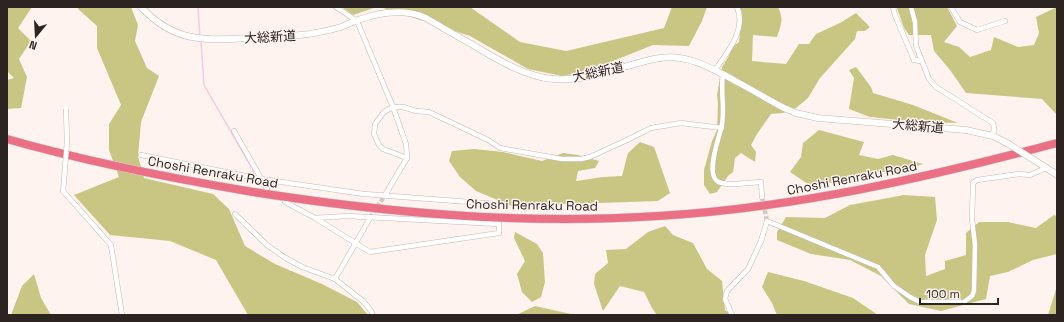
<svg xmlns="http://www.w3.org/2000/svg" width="1064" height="322" viewBox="0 0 1064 322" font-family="'Space Grotesk','Noto Sans JP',sans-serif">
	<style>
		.green { fill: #c9c683 }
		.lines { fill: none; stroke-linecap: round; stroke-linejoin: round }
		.stream { stroke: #f9c7e7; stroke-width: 1.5 }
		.street-tunnel { stroke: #d4cac5; stroke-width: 4.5; stroke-dasharray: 4.5 2; stroke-linecap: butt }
		.street-casing { stroke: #c9b7b0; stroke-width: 5.5 }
		.secondary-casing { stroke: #c9b7b0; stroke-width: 7 }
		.highway-casing { stroke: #d5d3d3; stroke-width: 9 }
		.street { stroke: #fff; stroke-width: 4.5 }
		.secondary { stroke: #fff; stroke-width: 6 }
		.highway { stroke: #eb7085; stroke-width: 8 }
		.street-bridge-casing { stroke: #c9b7b0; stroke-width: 5.5; stroke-linecap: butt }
		.secondary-bridge-casing { stroke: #c9b7b0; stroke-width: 7; stroke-linecap: butt }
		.street-bridge { stroke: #fff; stroke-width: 4.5 }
		.secondary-bridge { stroke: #fff; stroke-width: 6 }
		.labels { text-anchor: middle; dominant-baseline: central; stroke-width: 3; stroke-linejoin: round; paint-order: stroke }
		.street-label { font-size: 13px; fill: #2b2421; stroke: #fef3ee }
	</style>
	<rect width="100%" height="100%" fill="#fef3ee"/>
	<g class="green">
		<polygon points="7,7 32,7 18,28 31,41 19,59 27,77 21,108 7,109 7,80 14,78 7,71"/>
		<polygon points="78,7 131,7 138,25 135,41 147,68 159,76 141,122 138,156 144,178 213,194 229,209 245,246 275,264 322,284 357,302 368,315 248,315 216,260 170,241 110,235 74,195 119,177 109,150 109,124 121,105 97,48 97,26 78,9"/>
		<polygon points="342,7 377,7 353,15"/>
		<polygon points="380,7 470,7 520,42 566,51 664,28 672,7 707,7 702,21 689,46 653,45 588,71 562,76 528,69 470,36"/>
		<path d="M739,7H778C784,19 781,25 777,37L753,35L752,61L786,64L799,44H809L816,34L840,23L856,13L870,27L865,31H857L855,39L820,78L808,98L796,108L783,113L771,114L757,134L751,145L756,152L755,162L741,153L735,158L733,172L728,176L717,192L710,194L704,185V170L712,141L717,130L718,104L717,95L722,67L729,56L731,48L739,42L742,13Z"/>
		<polygon points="908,7 947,7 957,26 944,42 959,47 970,57 991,50 994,37 1018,47 1034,45 1039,33 1036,17 1057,7 1057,115 1042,99 966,93 950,70 934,51 931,35 909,35 904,28 897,8"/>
		<polygon points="856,67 871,87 873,93 913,105 958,123 918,122 870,117 849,109 854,78 849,70"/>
		<polygon points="819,130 864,142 859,155 878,159 893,155 923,164 900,172 871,172 844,182 808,184 790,172 801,157 803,143"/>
		<polygon points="640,142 654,147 670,193 658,201 512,206 476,191 460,177 449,161 452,151 474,149 503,152 542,161 563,153 578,155 599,161 595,168 578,171 576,181 603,177 622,176 628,153"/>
		<polygon points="904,195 935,197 937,220 925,255 926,276 945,269 945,261 966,255 966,233 979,222 1008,222 1036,228 1054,215 1057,216 1057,254 1033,260 1008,272 990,276 986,299 941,311 909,304 881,276 850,260 811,254 777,240 777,232 786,217 825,218 850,205"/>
		<polygon points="665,226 673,235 693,243 707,269 722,281 725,310 731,315 657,315 652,308 644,292 620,286 603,311 594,284 595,274 608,263 606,250 626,249 648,232"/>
		<polygon points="515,232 537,244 543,253 545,282 541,297 532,302 522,292 517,274 525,261 514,238"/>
		<polygon points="768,272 804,281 853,298 878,315 777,315 772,303 762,287"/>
		<polygon points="34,274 41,298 51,315 11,315 22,286"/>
		<polygon points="1057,286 1057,315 1048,315"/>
		<polygon points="535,306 571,314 573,315 516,315"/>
	</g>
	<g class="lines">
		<g class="stream">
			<polyline points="198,7 200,37"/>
			<polyline points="201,41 204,85 257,177"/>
			<polyline points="259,180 265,190"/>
		</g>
		<g class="street-tunnel">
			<polyline points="762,197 767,221"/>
			<polyline points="370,218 385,195"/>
		</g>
		<defs>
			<g id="street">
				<polyline points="336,7 357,21 393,107 406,144 407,158 385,195"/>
				<polyline points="893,7 895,15 914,60 921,61"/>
				<polyline points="911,7 915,22 916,46 929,79 936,87 993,123 994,128 993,136"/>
				<polyline points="951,7 960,22 977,30 1005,21"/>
				<path d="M715,70C727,53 747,29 737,7"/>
				<path d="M723,74C720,93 726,111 721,129C718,140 707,171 716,180C723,188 751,182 761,182L762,197"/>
				<polyline points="234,131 267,189"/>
				<polyline points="141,155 261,179 364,194 496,204"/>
				<polyline points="407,158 383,149 379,145 374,134 375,124 384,112 393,107 403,107 416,111 429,112 488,140 500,148 562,159 581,159 590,157 627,140 651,128 681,123 722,128"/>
				<polyline points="64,181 63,191 111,245 122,315"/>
				<polyline points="285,202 315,218 370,252 499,233 499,224 347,216 315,218"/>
				<polyline points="235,214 267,245 284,257 302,267 335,279 364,302 371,311 373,315"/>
				<polyline points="335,279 370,218"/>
				<polyline points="732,315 725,299 727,291 748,269 761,241 767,221 878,267 894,286 910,297 920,302 964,302 972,296 974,291 975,245 972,219 973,183 977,180 1019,174 1030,175 1046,168"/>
			</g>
			<g id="secondary">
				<path d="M141,7C154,21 168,31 187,36C207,41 230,39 250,38C281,37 311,36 341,27C346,25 352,22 358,20C380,12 403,8 426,18C441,27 457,36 473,45C496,59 526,77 553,79C588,82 621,66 654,59C685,52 712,68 739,83C754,91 769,100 784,108L796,113L818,118L966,130L993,136L1007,143"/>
				<polyline points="1042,165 1057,175"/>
			</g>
			<path id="highway" d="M7,139C87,162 170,178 253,192C387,213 522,225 658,216C794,208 926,178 1057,143"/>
		</defs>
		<use href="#street" class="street-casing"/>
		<use href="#secondary" class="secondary-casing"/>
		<use href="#highway" class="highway-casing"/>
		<use href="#street" class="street"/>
		<use href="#secondary" class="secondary"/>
		<use href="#highway" class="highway"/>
		<defs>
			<polyline id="street-bridge" points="64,181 67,142 66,109"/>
			<polyline id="secondary-bridge" points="1007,143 1042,165"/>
		</defs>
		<use href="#street-bridge" class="street-bridge-casing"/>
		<use href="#secondary-bridge" class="secondary-bridge-casing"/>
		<use href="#street-bridge" class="street-bridge"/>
		<use href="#secondary-bridge" class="secondary-bridge"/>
	</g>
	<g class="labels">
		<g class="street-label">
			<text transform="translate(270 37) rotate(-3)">大総新道</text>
			<text transform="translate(598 72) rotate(-12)">大総新道</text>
			<text transform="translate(918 126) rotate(5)">大総新道</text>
			<text transform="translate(213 172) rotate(10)">Choshi Renraku Road</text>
			<text transform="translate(852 178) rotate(-11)">Choshi Renraku Road</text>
			<text transform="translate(532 205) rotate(1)">Choshi Renraku Road</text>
		</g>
	</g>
	<rect width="1064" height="322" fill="none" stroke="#2b2421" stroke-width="16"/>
	<g transform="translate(36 36) rotate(198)" stroke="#fef3ee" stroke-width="3" paint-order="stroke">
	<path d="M0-3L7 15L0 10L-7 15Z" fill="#2b2421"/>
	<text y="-6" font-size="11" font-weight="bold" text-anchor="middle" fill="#2b2421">N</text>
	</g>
	<path d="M920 298v6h78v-6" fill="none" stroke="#2b2421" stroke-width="2"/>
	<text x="926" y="298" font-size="12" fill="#2b2421" stroke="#fef3ee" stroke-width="3" paint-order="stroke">100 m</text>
</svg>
